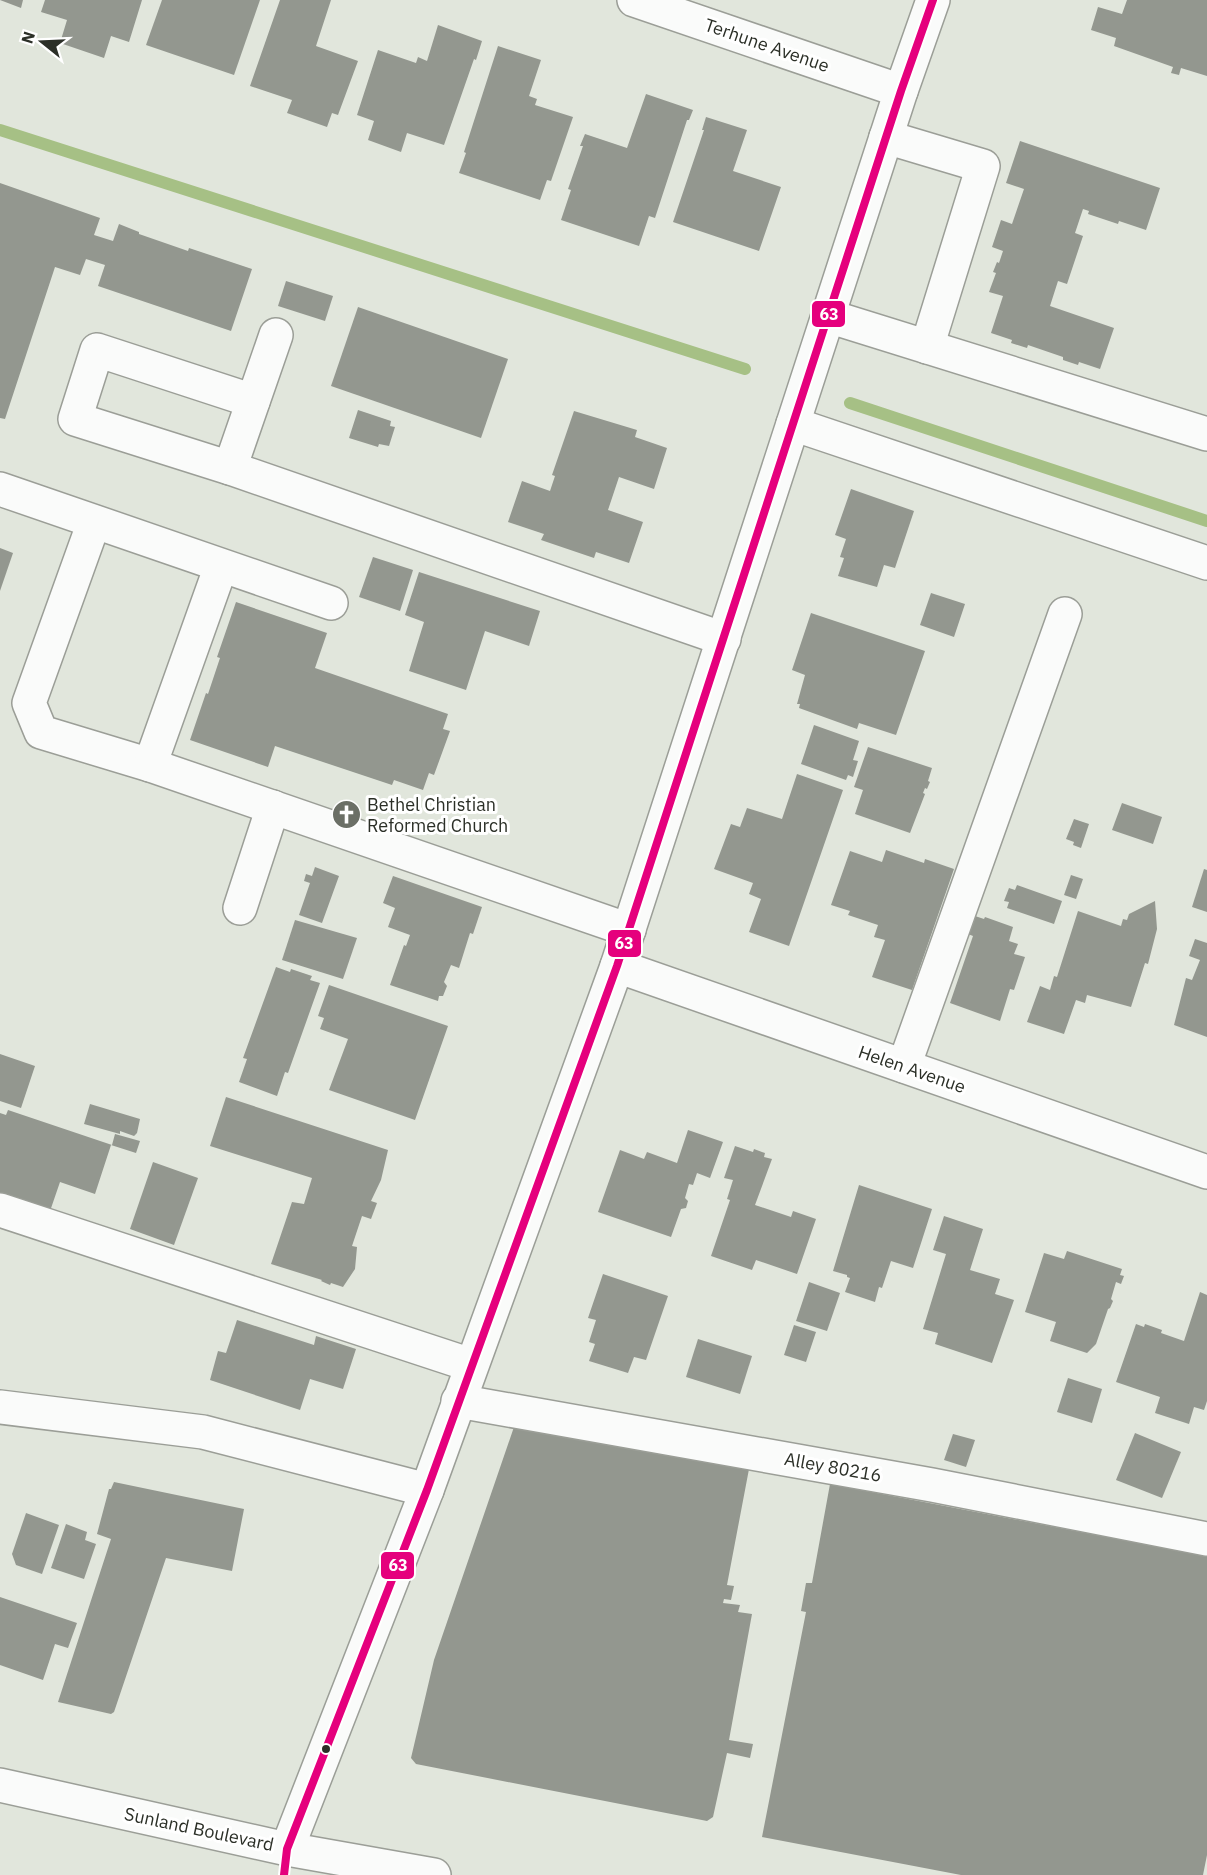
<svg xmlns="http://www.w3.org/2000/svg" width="1207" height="1875" viewBox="0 0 1207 1875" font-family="'IBM Plex Sans',sans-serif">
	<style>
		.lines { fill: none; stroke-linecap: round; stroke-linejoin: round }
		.stream { stroke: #a6c085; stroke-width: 12 }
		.building { fill: #93978f }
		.minor-casing { stroke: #9b9e97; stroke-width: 36 }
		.major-casing { stroke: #9b9e97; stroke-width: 36 }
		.minor { stroke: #fafbfa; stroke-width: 33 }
		.major { stroke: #fafbfa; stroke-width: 33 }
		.bus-1-casing { stroke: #fff; stroke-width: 12 }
		.bus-1 { stroke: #e5007d; stroke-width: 8 }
		.bus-dot { fill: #2b2f27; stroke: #fff; stroke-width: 2 }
		.labels { text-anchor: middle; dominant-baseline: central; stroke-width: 6; stroke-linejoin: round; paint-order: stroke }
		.street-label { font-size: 18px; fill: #2b2f27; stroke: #fff }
		.poi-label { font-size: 18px; fill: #2b2f27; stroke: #fff; text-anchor: start }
		.line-badge { stroke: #fff; stroke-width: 2 }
		.badge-label { font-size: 16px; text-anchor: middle; font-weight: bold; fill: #fff }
	</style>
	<rect width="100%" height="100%" fill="#e1e6dc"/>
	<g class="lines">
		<g class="stream">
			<polyline points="0,130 745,369"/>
			<polyline points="850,403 1207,521"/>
		</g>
	</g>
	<g class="building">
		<polygon points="0,0 23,0 21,8"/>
		<polygon points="45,0 142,0 129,42 111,36 104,58 60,43 67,20 41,12"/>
		<polygon points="162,0 260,0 234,75 146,45"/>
		<polygon points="280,0 331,0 316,46 358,61 338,115 332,113 327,127 287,113 292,100 250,86"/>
		<polygon points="1127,0 1207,0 1207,76 1181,68 1179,75 1171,73 1173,67 1114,46 1116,38 1091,30 1098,7 1122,14"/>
		<polygon points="438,25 482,41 476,60 474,59 444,145 407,133 401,152 368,140 374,121 357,115 378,50 416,63 418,57 427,61"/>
		<polygon points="498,46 541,60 529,96 537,99 535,105 573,117 551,181 547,180 540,200 459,173 466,153 464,152"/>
		<polygon points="646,94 693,110 689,120 687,120 655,218 649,216 639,246 561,220 571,190 568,189 583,146 580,146 585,134 627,148"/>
		<polygon points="706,117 747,130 733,171 781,187 759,251 673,222 704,130 702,130"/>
		<polygon points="1020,141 1160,188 1146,230 1119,221 1118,224 1088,214 1089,211 1083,209 1075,233 1083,236 1067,284 1058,281 1050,306 1114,328 1100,369 1079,362 1078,365 1063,360 1063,357 1028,345 1027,348 1011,343 1012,340 991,333 1003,296 989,292 996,273 993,272 997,262 999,263 1003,251 992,247 1001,220 1012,224 1024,189 1006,183"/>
		<polygon points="0,183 100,218 94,235 113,241 119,224 139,232 139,234 188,251 189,248 252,269 231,331 98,286 105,265 86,259 80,275 55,267 5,419 0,418"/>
		<polygon points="286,281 333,296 325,321 278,306"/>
		<polygon points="358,307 508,359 481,438 331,386"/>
		<polygon points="358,410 391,421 390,426 395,427 389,446 379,444 378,447 349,438"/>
		<polygon points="574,411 637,430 635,437 667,448 654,489 619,477 608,510 643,522 629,563 596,552 594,558 541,540 544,534 508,522 522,481 550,491 555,476 552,475"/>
		<polygon points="851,489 914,511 895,568 884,565 877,587 838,576 844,558 840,557 846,539 835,535"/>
		<polygon points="0,548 13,553 0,591"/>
		<polygon points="373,557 413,570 400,611 359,597"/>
		<polygon points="419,572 540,611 529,646 485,631 466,690 409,671 424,622 405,615"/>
		<polygon points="931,593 965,604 954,637 920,625"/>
		<polygon points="236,602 327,633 315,668 448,714 443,729 450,731 434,775 429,773 423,790 394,780 392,785 275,746 268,767 190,740 206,693 208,694 220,658 217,657"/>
		<polygon points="811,613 925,651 896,735 859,723 857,729 799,708 800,704 797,704 805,675 792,670"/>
		<polygon points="814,725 859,741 853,760 858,761 853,777 848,775 846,780 801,764"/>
		<polygon points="868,747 932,768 928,781 930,782 927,789 925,788 923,793 925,794 910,833 855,814 863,790 854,787"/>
		<polygon points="797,774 843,790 789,946 749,932 761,899 749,894 753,883 714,869 731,824 740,827 747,808 782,819"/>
		<polygon points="1122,803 1162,817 1153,844 1112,830"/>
		<polygon points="1074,819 1089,824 1081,848 1073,845 1074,842 1066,839"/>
		<polygon points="886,850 924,863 925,859 954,869 912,990 872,977 885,940 874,937 878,925 848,915 850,911 831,905 850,851 882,862"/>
		<polygon points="315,867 339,876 322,923 299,915 310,883 304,881 306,874 312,876"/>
		<polygon points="1204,869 1207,870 1207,912 1192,907"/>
		<polygon points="1071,875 1083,879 1076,899 1064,895"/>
		<polygon points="393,876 482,907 473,934 470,933 459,968 451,965 444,982 447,986 443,996 439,996 438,1001 390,985 404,945 406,946 410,935 388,927 395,908 383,903"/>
		<polygon points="1017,885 1062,901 1054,924 1007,908 1009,902 1004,901 1009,888 1015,890"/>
		<polygon points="1155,901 1157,929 1148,964 1145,963 1131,1007 1087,995 1085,1003 1076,1000 1064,1034 1027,1022 1040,986 1050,990 1054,976 1057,977 1078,911 1121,926 1123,919 1127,920 1129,914"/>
		<polygon points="969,914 984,919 985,917 1013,927 1009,941 1018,944 1014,954 1025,957 1014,990 1010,989 1000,1021 950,1003 973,936 963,932"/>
		<polygon points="295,920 357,938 343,979 282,960"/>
		<polygon points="1195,939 1207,943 1207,1037 1174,1025 1186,978 1192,980 1200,960 1189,956"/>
		<polygon points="276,967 290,972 291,969 312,976 310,980 320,983 288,1073 285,1072 277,1096 239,1082 247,1059 243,1058"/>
		<polygon points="329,985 448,1026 415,1120 329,1090 348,1039 320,1029 324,1018 318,1016"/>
		<polygon points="0,1054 35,1066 21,1108 0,1101"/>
		<polygon points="226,1097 388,1150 381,1180 371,1201 377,1203 371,1219 362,1216 352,1246 357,1247 355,1269 343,1287 331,1283 330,1285 321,1281 322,1280 271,1264 292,1202 304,1204 312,1178 210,1146"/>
		<polygon points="90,1104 140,1119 137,1133 134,1136 120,1131 120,1134 84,1124"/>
		<polygon points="8,1110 112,1145 115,1134 140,1141 136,1153 111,1145 95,1194 60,1182 48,1217 0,1201 0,1113 6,1115"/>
		<polygon points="688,1130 723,1142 710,1178 697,1173 693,1185 689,1184 685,1198 688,1201 686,1208 681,1209 671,1237 598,1212 620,1150 644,1159 647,1152 677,1163"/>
		<polygon points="735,1146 753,1152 754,1149 765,1153 764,1157 772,1159 755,1205 791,1217 793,1211 816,1219 797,1274 756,1260 752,1270 711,1256 730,1200 727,1199 733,1180 724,1178"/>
		<polygon points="153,1162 198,1178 174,1245 130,1229"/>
		<polygon points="859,1185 932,1209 913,1268 891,1261 882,1288 879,1287 875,1302 845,1292 850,1278 847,1277 847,1275 833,1271"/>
		<polygon points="944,1216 983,1229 970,1270 1000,1279 995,1294 1014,1300 992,1363 935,1344 938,1333 923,1329 946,1254 933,1250"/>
		<polygon points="1067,1251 1122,1269 1120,1275 1124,1276 1121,1284 1116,1282 1111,1299 1113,1301 1110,1308 1108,1309 1096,1344 1087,1353 1050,1341 1056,1322 1025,1312 1044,1253 1064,1259"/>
		<polygon points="603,1274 668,1296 646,1360 634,1357 628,1373 589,1361 595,1344 589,1342 596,1320 588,1318"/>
		<polygon points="809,1282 840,1293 827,1331 796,1321"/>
		<polygon points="1200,1292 1207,1295 1207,1401 1204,1410 1194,1407 1189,1424 1155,1413 1160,1397 1116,1382 1136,1324 1144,1327 1145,1324 1162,1330 1161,1333 1184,1341"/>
		<polygon points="237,1320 314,1345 316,1336 356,1349 343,1389 310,1379 300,1410 210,1380 218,1351 226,1353"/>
		<polygon points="794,1325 816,1332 806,1362 784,1355"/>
		<polygon points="698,1339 752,1356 740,1394 686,1377"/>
		<polygon points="1068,1378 1102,1389 1092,1423 1057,1412"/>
		<polygon points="515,1424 749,1469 727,1585 734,1586 731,1600 724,1599 723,1603 740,1605 738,1612 752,1614 729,1740 753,1744 750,1758 727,1753 713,1817 707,1821 416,1764 411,1758 434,1660"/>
		<polygon points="1135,1433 1181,1452 1162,1498 1116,1480"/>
		<polygon points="953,1434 975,1440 966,1467 944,1460"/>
		<polygon points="114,1482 244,1509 232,1571 166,1558 114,1712 111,1714 58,1702 111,1539 97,1534 109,1489 111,1489"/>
		<polygon points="830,1484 1207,1556 1207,1855 1203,1875 961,1875 762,1837 806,1612 801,1611 806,1583 812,1583"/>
		<polygon points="26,1513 59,1525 42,1574 16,1565 12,1554"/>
		<polygon points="66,1524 87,1532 85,1540 96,1544 84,1579 51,1568"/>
		<polygon points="0,1597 77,1623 68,1648 55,1644 43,1680 0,1665"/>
	</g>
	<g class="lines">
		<defs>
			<g id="minor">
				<polyline points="634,0 901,91"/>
				<polyline points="886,137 983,166 927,347"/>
				<polyline points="828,316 1207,434"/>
				<polyline points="276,335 230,468 724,639"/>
				<polyline points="793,424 1207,563"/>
				<polyline points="230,468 75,419 97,350 253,401"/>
				<polyline points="0,489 331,603"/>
				<polyline points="94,522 29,703 41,732 150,765"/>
				<polyline points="221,566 150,765 629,930"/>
				<polyline points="240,908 273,807"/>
				<polyline points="617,966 1207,1172"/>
				<polyline points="904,1066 1065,614"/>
				<polyline points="0,1210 471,1365"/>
				<polyline points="458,1401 932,1485 1207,1539"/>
				<polyline points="0,1407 203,1432 427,1490"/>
				<polyline points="287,1849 427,1490 617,966 901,91 933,0"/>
			</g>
			<polyline id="major" points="0,1785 287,1849 434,1875"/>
		</defs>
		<use href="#minor" class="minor-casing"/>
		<use href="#major" class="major-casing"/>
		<use href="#minor" class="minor"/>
		<use href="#major" class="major"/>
		<defs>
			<polyline id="bus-1" points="284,1875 287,1849 427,1490 617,966 901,91 933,0"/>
		</defs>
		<use href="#bus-1" class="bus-1-casing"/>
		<use href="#bus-1" class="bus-1"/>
	</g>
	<defs>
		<symbol id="church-disc" viewBox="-11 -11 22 22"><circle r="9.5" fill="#6b6f66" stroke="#fff"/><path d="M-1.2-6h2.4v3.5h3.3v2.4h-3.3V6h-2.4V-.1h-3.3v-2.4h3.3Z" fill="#fff"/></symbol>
	</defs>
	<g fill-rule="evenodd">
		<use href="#church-disc" x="330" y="798" width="33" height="33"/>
	</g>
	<circle class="bus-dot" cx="326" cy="1749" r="5"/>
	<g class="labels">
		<g class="street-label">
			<text transform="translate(767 45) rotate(19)">Terhune Avenue</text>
			<text transform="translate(912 1069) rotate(19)">Helen Avenue</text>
			<text transform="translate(833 1467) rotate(10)">Alley 80216</text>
			<text transform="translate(199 1829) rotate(12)">Sunland Boulevard</text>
		</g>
		<g class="poi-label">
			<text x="367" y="804">Bethel Christian<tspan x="367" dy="21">Reformed Church</tspan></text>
		</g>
	</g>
	<g class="line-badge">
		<rect x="811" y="300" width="35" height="28" rx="6" fill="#e5007d"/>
		<rect x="607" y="929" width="35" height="29" rx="6" fill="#e5007d"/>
		<rect x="380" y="1551" width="35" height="29" rx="6" fill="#e5007d"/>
	</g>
	<g class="badge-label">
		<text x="829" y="320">63</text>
		<text x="624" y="949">63</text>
		<text x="398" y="1571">63</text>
	</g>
	<g transform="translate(42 42) rotate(288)" stroke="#ffffff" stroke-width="4.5" paint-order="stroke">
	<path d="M0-4.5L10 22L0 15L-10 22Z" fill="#2b2f27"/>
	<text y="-9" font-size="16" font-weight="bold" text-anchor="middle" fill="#2b2f27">N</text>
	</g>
</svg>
